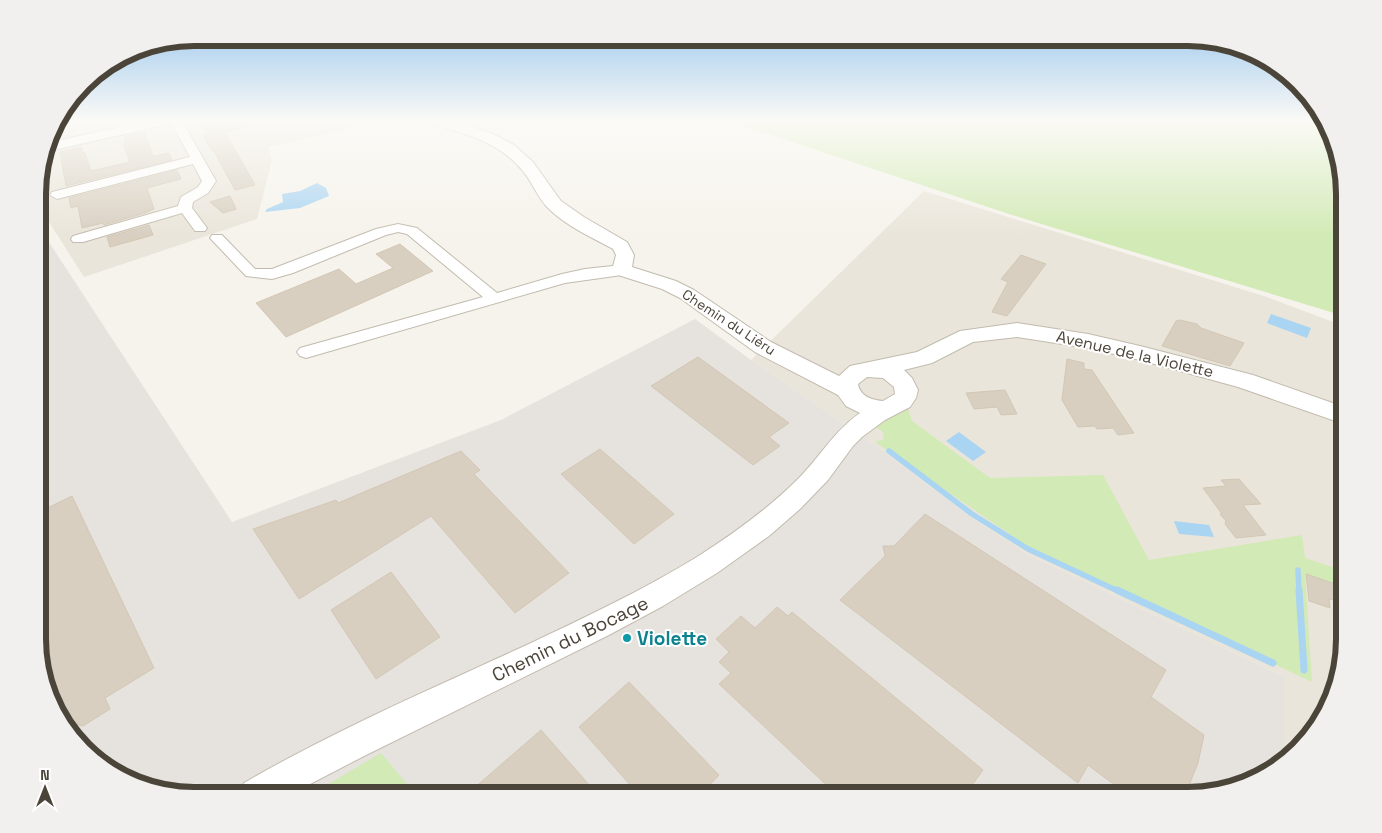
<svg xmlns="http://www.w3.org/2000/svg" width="1382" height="833" viewBox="0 0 1382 833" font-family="'Space Grotesk',sans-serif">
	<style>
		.residential { fill: #eae5da }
		.industrial { fill: #e6e2dd }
		.green { fill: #d2eab5 }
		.water { fill: #a9d4f2 }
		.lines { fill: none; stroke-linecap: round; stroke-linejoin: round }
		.stream-far1 { stroke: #a9d4f2; stroke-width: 5.5 }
		.stream { stroke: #a9d4f2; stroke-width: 7 }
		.building { fill: #d8cfc1; stroke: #d3c7b4 }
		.minor-casing { stroke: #c2bbae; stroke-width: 2 }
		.tertiary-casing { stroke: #c2bbae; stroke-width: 2 }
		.minor { fill: #fff; fill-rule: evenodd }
		.tertiary { fill: #fff; fill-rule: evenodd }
		.culture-dot { fill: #0f9aa8; stroke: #fff; stroke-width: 2 }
		.labels { text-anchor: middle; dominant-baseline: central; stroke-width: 4; stroke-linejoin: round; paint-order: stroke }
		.far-street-label { font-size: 14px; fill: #4b4439; stroke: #fff }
		.street-label { font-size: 16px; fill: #4b4439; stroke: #fff }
		.near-culture-label { font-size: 19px; font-weight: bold; fill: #0d838f; stroke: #fff; text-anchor: start }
		.near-street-label { font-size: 19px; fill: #4b4439; stroke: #fff }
		.rim { fill: none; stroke: #4b4439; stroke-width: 6 }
	</style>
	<rect width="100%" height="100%" fill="#f6f3ec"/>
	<g class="residential">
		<polygon points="57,121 384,121 268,147 272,160 257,219 84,277 39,206 39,174 54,125"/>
		<polygon points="924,191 1267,297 1344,326 1344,649 1323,717 1284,757 1284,677 1027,554 971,517 875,445 751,360"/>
	</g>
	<polygon class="industrial" points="39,227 232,522 501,420 695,319 751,360 875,445 971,517 1027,554 1284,677 1284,757 1266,774 1198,795 194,795 116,774 64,726 39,659"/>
	<g class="green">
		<polygon points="729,121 1323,121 1344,184 1344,316 1009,214"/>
		<polygon points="908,409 912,421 990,478 1103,475 1149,560 1302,535 1305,558 1344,571 1344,586 1305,574 1312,682 1027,546 875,442 884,439 883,432 873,425 884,417 902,413"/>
		<polygon points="381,753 416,795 310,795"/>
	</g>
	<g class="water">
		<polygon points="317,183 326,188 329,196 300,208 265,212 267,209 283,202 282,194 300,191"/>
		<polygon points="1271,314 1311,328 1307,338 1267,323"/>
		<polygon points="959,432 986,452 973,461 946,441"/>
		<polygon points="1174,521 1209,525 1214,537 1179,534"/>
	</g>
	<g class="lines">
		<g class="stream-far1">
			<polyline points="889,451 972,514 1028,549 1120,592"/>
			<polyline points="1298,570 1299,592"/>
		</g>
		<g class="stream">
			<polyline points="1117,590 1273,663"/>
			<polyline points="1299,590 1304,670"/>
		</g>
	</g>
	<g class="building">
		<polygon points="201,121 248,121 249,126 225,132 255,185 235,190 214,151 212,151 203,135 208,134"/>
		<polygon points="144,132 153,156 169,153 172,160 66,186 60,152 81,147 83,153 85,153 91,171 130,162 123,144 126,143 124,137"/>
		<polygon points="177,170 181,179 147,188 154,209 145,213 104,225 103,223 82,228 78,206 71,208 69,198"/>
		<polygon points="230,196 236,209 223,213 210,202"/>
		<polygon points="149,225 153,235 110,247 107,237"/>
		<polygon points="400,244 433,271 286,337 256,303 339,269 356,284 393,268 376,254"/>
		<polygon points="1021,255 1046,264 1007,316 992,312 1008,282 1001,279"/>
		<polygon points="1180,320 1197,324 1201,328 1244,343 1230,366 1162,346 1176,321"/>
		<polygon points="698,357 789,423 769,437 780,446 753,465 651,386"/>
		<polygon points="1067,359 1084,363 1084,369 1092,370 1134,433 1118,435 1113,428 1097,429 1095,426 1078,427 1062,400"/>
		<polygon points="1005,390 1017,414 1001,415 997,407 974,409 966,393"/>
		<polygon points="600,449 674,514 634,544 561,474"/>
		<polygon points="461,451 480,470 474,474 569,573 515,613 431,516 299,599 253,529 336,500 338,503"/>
		<polygon points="1239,479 1261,504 1243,505 1266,535 1236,538 1225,524 1226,521 1220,514 1222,514 1203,488 1226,486 1221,480"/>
		<polygon points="72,496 154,668 105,698 110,709 83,726 66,722 39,650 46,645 39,627 39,512"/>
		<polygon points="925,514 1166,670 1151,697 1204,735 1198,763 1185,795 1128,795 1088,765 1078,783 840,600 885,556 883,546 894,546"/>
		<polygon points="391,572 440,637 376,679 331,610"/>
		<polygon points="1306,574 1344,587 1344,601 1329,599 1330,608 1309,601"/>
		<polygon points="777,607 788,616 792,612 983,770 965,795 837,795 719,684 731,673 719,662 729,652 716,639 741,616 755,628"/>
		<polygon points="629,682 719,775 700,795 639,795 579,727"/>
		<polygon points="541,730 598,795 466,795"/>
	</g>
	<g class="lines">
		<defs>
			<g id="minor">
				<polygon points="170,121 182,121 216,181 208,193 193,202 192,208 207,228 205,231 195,231 182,213 83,242 73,242 71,239 73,236 178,206 181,197 198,187 202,181 193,164 57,199 50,195 52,192 190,157"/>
				<polygon points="398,224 417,228 497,293 562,274 585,269 622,265 627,267 630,270 627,273 622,275 565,283 306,358 300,356 297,352 300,348 483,297 407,234 398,232 386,235 293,273 272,279 246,276 210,238 212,235 222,235 255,269 272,269 376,229"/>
			</g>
			<g id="tertiary">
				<polygon points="146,121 171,121 169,124 164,125 45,152 48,143"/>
				<path d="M429,121H452L466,125L491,133L514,145L533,162L561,201L584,217L627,242L634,255L632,267L676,281L694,290L771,342L839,376L850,366L917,352L960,331L1017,323L1088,334L1140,346L1253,375L1344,407V424L1238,387L1140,360L1088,348L1017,337L973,342L932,363L904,370L912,378L918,390L916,398L910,407L885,420L862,437L853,446L828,480L800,509L769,536L717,573L663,606L607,636L364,756L289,795H239L244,783C335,730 433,688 529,644C586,617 643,590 697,557C733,534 768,509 798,479C821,456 833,432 860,413L846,406L838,395L755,352L680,298L662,289L615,274L612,270L616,255L613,249C591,237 566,226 548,208C537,197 532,181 522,170C499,142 464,133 431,124ZM867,377L883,378L894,387L895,394L883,401C871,400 860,396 858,384Z"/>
			</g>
		</defs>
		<use href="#minor" class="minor-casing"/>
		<use href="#tertiary" class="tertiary-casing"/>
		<use href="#minor" class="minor"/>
		<use href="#tertiary" class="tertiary"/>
	</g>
	<linearGradient id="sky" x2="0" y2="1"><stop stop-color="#8fc1ec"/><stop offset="0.51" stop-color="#fbfaf6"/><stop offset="1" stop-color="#fbfaf6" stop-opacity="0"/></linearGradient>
	<rect width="1382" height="237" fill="url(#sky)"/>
	<circle class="culture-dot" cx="627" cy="638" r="5"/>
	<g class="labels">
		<g class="far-street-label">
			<text transform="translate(729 322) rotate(33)">Chemin du Liéru</text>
		</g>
		<g class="street-label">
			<text transform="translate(1135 354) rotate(13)">Avenue de la Violette</text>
		</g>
		<g class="near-culture-label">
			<text x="637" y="638">Violette</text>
		</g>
		<g class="near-street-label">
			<text transform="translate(570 639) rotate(-26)">Chemin du Bocage</text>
		</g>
	</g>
	<path d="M0 0H1382V833H0ZM194 46H1188A148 148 0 0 1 1336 194V639A148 148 0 0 1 1188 787H194A148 148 0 0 1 46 639V194A148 148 0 0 1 194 46Z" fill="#f1f0ef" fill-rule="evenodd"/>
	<path class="rim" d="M194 46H1188A148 148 0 0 1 1336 194V639A148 148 0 0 1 1188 787H194A148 148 0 0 1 46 639V194A148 148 0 0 1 194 46Z"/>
	<g transform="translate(45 788)" stroke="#ffffff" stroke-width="4" paint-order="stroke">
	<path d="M0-4L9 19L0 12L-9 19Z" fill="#4b4439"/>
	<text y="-8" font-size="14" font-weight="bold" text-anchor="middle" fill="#4b4439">N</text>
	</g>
</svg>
